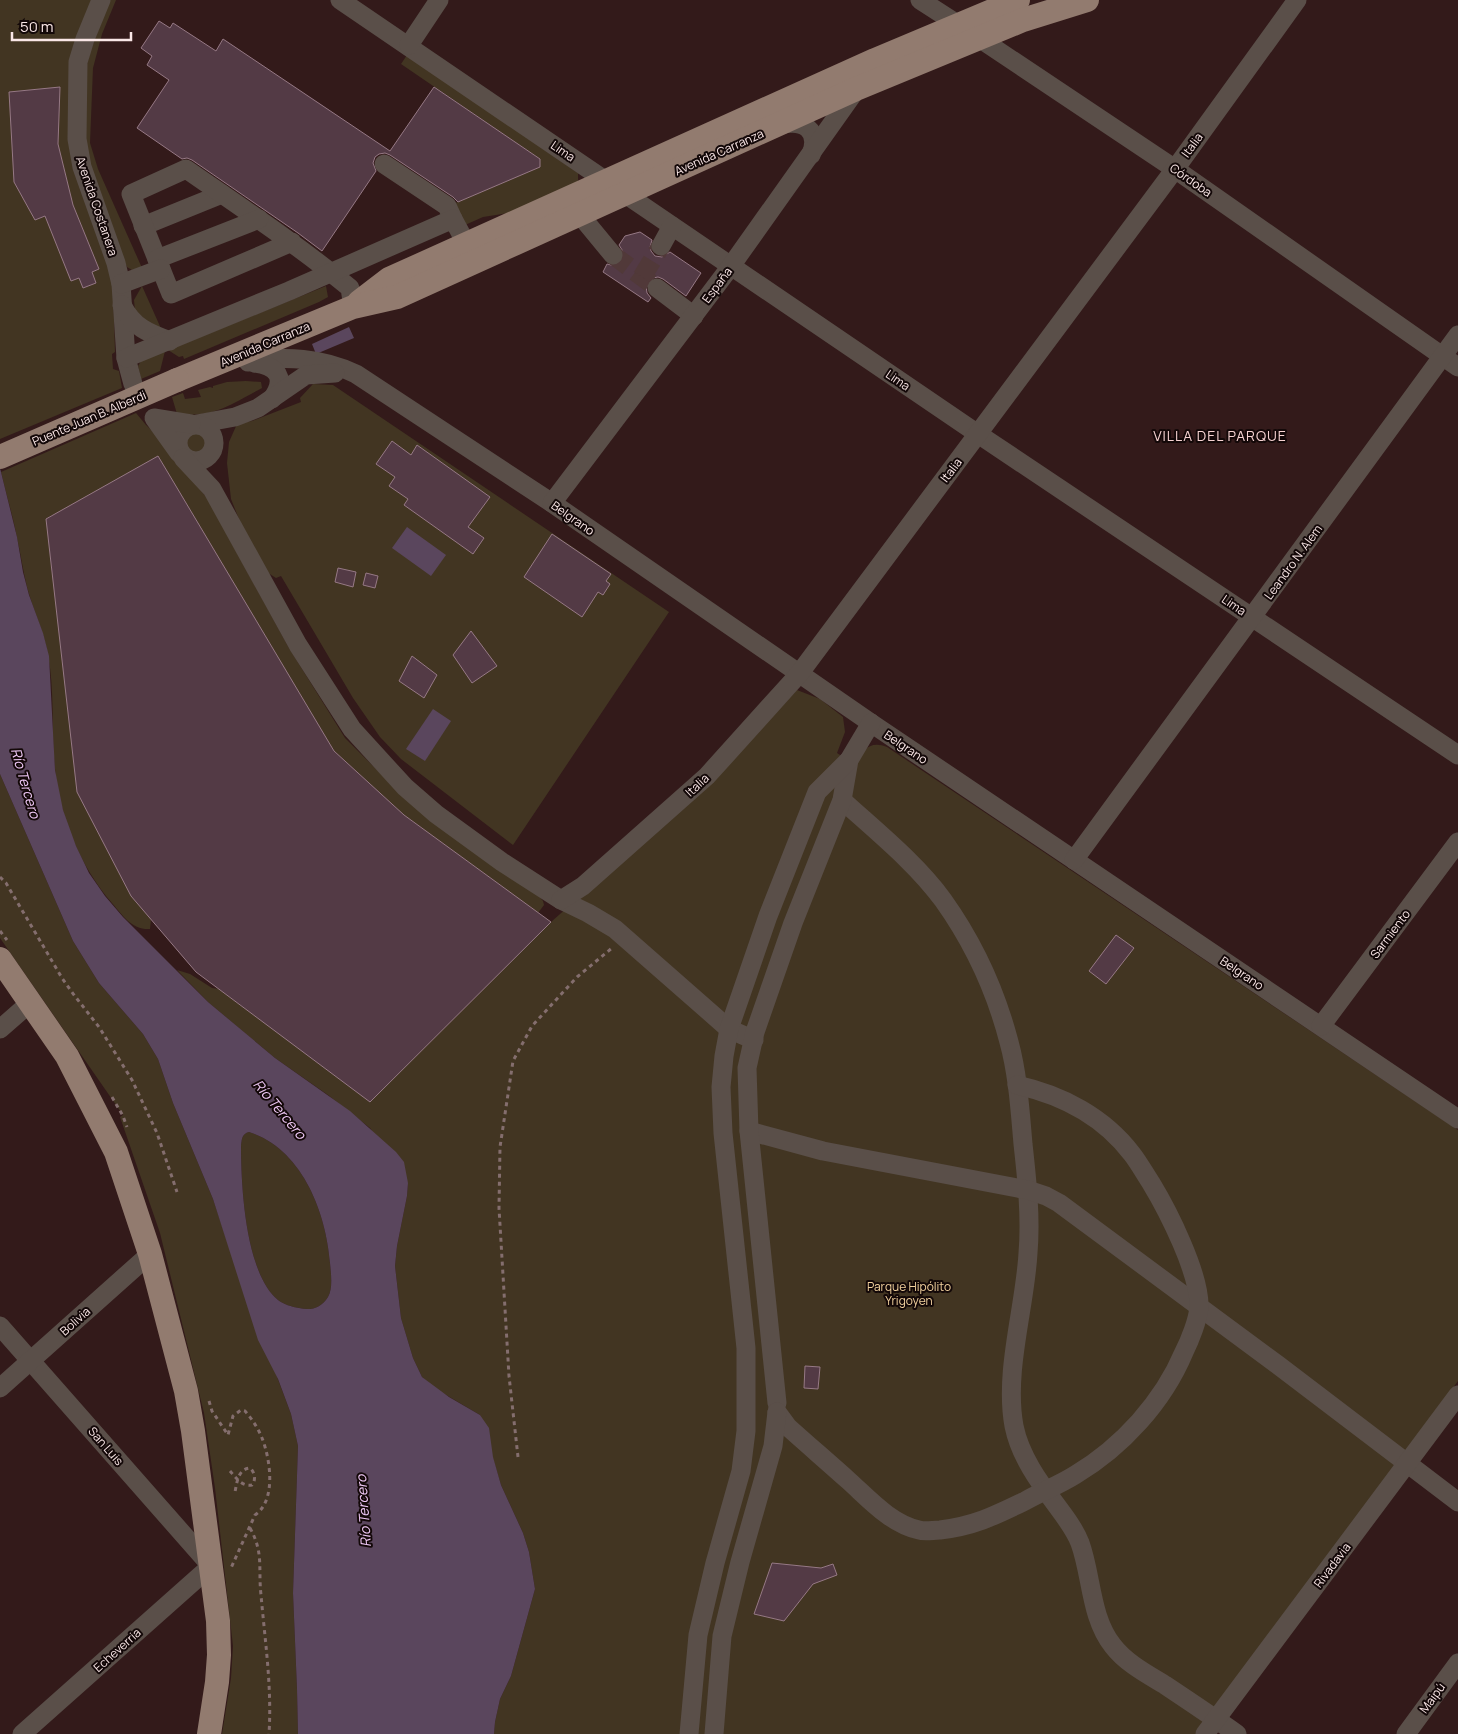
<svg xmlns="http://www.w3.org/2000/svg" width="1458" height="1734" viewBox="0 0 1458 1734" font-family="Manrope,sans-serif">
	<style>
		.green { fill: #423522; fill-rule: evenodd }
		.water { fill: #5a465d; fill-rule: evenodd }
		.building { fill: #533a45; stroke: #967985 }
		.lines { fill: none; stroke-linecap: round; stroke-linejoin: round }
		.minor-tunnel { stroke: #513939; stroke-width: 19; stroke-dasharray: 19 9; stroke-linecap: butt }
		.path { stroke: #846e6e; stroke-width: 3; stroke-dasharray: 4 4; stroke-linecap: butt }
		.minor { stroke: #5a4f49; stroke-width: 19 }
		.major { stroke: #927b6f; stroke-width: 24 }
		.major-bridge { stroke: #927b6f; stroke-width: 24 }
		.labels { text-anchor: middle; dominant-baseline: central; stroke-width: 4; stroke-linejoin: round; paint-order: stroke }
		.street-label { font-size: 12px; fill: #fae7e7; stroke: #130808 }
		.park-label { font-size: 12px; fill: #f3d29f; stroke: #130808 }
		.neighbourhood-label { font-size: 14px; letter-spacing: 1px; fill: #f7d3d2; stroke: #130808 }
		.water-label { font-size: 14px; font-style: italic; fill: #efc8f6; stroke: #130808 }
	</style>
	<rect width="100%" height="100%" fill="#331a1a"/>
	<g class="green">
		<path d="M0,0H92L70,66L113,289L115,352L112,354L113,369L119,371L122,388L0,439ZM60,87L58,144L73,205L99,269L92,272L96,283L83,288L79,278L71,280L45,216L35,220L14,182L9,92Z"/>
		<polygon points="110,0 116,0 102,34 93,68 90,143 98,169 142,268 132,270 127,267 118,248 85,154 86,68 91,49"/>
		<polygon points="407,55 578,173 578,183 515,212 483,217 465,225 453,204 540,167 540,159 401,64"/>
		<polygon points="142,286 163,333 159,333 135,311 134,300"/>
		<polygon points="326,286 328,297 319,302 184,359 183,356 179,357 168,350"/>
		<polygon points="165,351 160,371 141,379 138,366 141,361"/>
		<path d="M246,381L261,382L262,388C230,405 214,418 177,414L172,397L183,393L185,399L201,397L198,390L210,387L213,388V386L227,382Z"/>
		<polygon points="313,384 333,385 669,612 513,845 401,759 380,737 353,698 281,576 276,578 265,571 245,534 231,499 227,463 229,442 237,424 252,421 301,402 300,398"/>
		<path d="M136,413L146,425L162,440L207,498L289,648L345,738L410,803L539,896L543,901L544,905L538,913L404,815L334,751L151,919L150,929C132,930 123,916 112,903C80,866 60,818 55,769C51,731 55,692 48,655C44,631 33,610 27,587C23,571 21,555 17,538C13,516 6,494 1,472ZM52,515L62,529L52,574L49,545L51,537L46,519Z"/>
		<circle cx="196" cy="443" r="14"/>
		<path d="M797,690L820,699L843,717L845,732L837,753L857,766C861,750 870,740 887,747L1458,1130V1381L1196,1734H494L495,1722L500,1699L511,1676L535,1589L529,1552L523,1533L501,1485L480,1415L436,1389L422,1377L413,1358L401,1318L395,1266L397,1246L407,1196L408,1183L370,1128L328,1095L275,1058L240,1029L208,1002L177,970L190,974L212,988L219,989L370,1101L551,922L708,783Z"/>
		<polygon points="0,774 73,941 99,983 143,1034 158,1059 173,1103 213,1199 236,1268 291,1414 298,1446 293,1593 297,1689 298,1734 222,1734 231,1678 233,1646 215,1488 204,1413 160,1233 120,1117 123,1115 0,938"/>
		<path d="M249,1132C302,1149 326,1212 330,1263C331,1274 333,1288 328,1297C321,1308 311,1311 299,1308C292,1307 283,1304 278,1300C245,1273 241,1185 241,1145C242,1138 242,1134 249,1132Z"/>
	</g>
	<g class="water">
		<polygon points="349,327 354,338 316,354 312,344"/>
		<path d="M0,468L17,537L23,572L29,595L43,633L49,656L55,770L63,810L76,846L89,873L105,896L123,917L208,1002L275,1058L350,1111L396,1152L404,1162L408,1183L407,1196L397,1246L395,1266L401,1318L413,1358L422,1377L449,1397L480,1415L489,1428L493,1457L501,1485L523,1533L529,1552L535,1589L511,1676L500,1699L495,1722L494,1734H298L297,1689L293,1593L298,1446L291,1414L278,1379L258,1340L213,1199L173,1103L158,1059L143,1034L99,983L73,941L0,774ZM249,1132C302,1149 326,1212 330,1263C331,1274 333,1288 328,1297C321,1308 311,1311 299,1308C292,1307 283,1304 278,1300C245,1273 241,1185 241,1145C242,1138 242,1134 249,1132Z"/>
		<polygon points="407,527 446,555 431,576 392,548"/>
		<polygon points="433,709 451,721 425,761 406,749"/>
	</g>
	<g class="building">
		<polygon points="159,21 170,28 173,23 216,51 223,39 390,151 434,87 540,159 540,167 458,202 453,197 390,155 385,153 379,154 375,157 373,163 376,171 322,251 298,233 192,160 187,158 182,159 137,128 169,80 147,65 152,56 141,48"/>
		<polygon points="60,87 58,144 73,205 99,269 92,272 96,283 83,288 79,278 71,281 45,216 35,220 14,182 9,92"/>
		<polygon points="640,232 652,240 650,247 651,251 655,256 662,257 670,252 701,273 686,296 663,279 658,277 653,278 648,281 646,286 647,293 651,298 648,302 603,272 607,264 615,266 620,264 623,259 624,253 619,245 625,236"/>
		<polygon points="392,441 411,455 417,445 490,497 468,527 484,538 473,554 404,505 408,499 389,486 395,477 376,464"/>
		<polygon points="158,456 334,751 404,815 551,922 370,1102 196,972 131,896 77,792 46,519"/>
		<polygon points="552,534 611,574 606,581 610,584 603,595 598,592 582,617 524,577"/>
		<polygon points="338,568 356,572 353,587 335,582"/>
		<polygon points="366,573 378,576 375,588 363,585"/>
		<polygon points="471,631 497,666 472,683 453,655"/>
		<polygon points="412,656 437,675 424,698 399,681"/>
		<polygon points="1116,935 1134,948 1106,984 1089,971"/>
		<polygon points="805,1366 820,1367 818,1389 804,1388"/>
		<polygon points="772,1563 821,1568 833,1564 837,1575 813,1584 784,1621 754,1614"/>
	</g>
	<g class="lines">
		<g class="minor-tunnel">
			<polyline points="613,255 657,288"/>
			<polyline points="642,277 661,246"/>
		</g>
		<g class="path">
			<polyline points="0,877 6,883 62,978 74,995 99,1027 132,1080 157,1133 177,1192"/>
			<polyline points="0,931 7,940"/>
			<polyline points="112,1097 123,1116 127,1127"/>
			<path d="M209,1401L212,1411L228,1435L233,1416L241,1410L245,1411C252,1419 258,1428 262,1438C270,1458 277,1500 255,1515L231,1568"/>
			<polyline points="518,1457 509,1376 499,1208 500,1147 513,1061 532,1026 577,977 612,948"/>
			<path d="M230,1471C236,1478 242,1487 252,1485C256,1481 255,1472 250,1468C238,1469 237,1482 235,1492"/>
			<path d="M250,1528C264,1553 258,1568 261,1595C265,1641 272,1687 269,1734"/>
		</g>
		<g class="minor">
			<polyline points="101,0 85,39 78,62 77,139 82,167 116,263 121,284 126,358 133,384"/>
			<polyline points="340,0 978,434 1458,755"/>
			<polyline points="920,0 979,38 1175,169 1458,367"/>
			<polyline points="409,45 439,0"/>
			<path d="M780,125C804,119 820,130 811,155"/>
			<polyline points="384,164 447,206 453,219"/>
			<polyline points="580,215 613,255"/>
			<polyline points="143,226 222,194"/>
			<path d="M292,242L171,294L131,194L186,169C242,208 298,245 350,288L353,307"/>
			<polyline points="661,246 672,226"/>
			<polyline points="157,259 259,219"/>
			<polyline points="121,284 161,269"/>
			<polyline points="657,288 694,316"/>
			<path d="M122,305C133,327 148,333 170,341"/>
			<polyline points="126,358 289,291 453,219 467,245"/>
			<path d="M248,362C284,355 323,358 356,374L552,503L871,723L1458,1119"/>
			<path d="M254,363C277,366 287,377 272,399"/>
			<polyline points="197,424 235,417 258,408 306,375 335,373"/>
			<circle cx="196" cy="443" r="18"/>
			<polyline points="179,453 154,418 191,424"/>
			<polyline points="183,458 212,489 298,645 352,729 405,787 436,814 502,862 561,900 588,913 615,929 729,1029 754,1040"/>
			<polyline points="552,503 731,266 858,87"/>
			<path d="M842,800C876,831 916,863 943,900C973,942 996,992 1009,1042C1018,1075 1020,1110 1023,1144C1027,1180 1031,1217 1028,1253C1025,1308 1004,1371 1014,1426C1020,1456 1039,1482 1057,1506C1066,1518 1075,1530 1080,1543C1092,1576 1090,1617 1113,1646C1126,1663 1147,1674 1165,1685C1189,1701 1213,1717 1237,1734"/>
			<polyline points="1074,860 1458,335"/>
			<polyline points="561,900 583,886 707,776 799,674 1175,169 1297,0"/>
			<polyline points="1321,1026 1458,842"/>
			<polyline points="0,1029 31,1002"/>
			<polyline points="749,1131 823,1151 1028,1190 1046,1196 1059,1203 1278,1365 1458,1502"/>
			<polyline points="0,1326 211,1566 22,1734"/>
			<polyline points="0,1388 150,1254"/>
			<polyline points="777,1403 749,1131 747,1068 755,1032 793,923 842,800 849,760"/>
			<path d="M777,1412L788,1427C808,1445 829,1463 849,1481C869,1499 891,1524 919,1530C925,1532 933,1530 940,1530C974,1526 994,1516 1025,1501C1041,1492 1059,1485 1075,1475C1122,1447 1163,1402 1184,1352C1190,1340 1198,1320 1199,1307C1200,1274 1168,1211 1151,1183C1145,1174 1139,1163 1132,1154C1104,1117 1062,1095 1017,1085"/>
			<polyline points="689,1734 698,1635 715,1563 741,1471 746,1431 746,1348 723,1133 721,1087 724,1056 729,1029 768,916 817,792 849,760 871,723"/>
			<polyline points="714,1734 722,1636 740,1562 773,1446 777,1412"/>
			<polyline points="1205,1734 1458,1395"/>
			<polyline points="1406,1734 1458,1663"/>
		</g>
		<g class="major">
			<polyline points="359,302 389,279 875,60 1018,0"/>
			<polyline points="177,380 353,307 397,297 856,89 1023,20 1087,0"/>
			<polyline points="0,959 67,1056 116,1152 150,1254 186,1391 193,1431 218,1621 219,1655 217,1682 209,1734"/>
		</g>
		<polyline class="major-bridge" points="0,457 177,380"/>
	</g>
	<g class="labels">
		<g class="street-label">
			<text transform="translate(1192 145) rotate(-54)">Italia</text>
			<text transform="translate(563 151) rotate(34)">Lima</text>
			<text transform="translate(719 152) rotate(-24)">Avenida Carranza</text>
			<text transform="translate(1191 180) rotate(35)">Córdoba</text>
			<text transform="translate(97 206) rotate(71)">Avenida Costanera</text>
			<text transform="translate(717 285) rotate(-53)">España</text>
			<text transform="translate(265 344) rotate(-23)">Avenida Carranza</text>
			<text transform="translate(898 380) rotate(34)">Lima</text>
			<text transform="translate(89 418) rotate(-23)">Puente Juan B. Alberdi</text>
			<text transform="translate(951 470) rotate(-53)">Italia</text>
			<text transform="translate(573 518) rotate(35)">Belgrano</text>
			<text transform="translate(1293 562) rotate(-54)">Leandro N. Alem</text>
			<text transform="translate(1234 605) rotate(34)">Lima</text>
			<text transform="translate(906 747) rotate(34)">Belgrano</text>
			<text transform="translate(697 785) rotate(-43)">Italia</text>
			<text transform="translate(1390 934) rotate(-53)">Sarmiento</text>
			<text transform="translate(1242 973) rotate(34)">Belgrano</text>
			<text transform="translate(75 1321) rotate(-42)">Bolivia</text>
			<text transform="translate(106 1446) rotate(49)">San Luis</text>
			<text transform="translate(1332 1565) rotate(-53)">Rivadavia</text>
			<text transform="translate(117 1650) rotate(-42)">Echeverria</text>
			<text transform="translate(1432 1698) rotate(-54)">Maipú</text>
		</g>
		<g class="park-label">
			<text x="909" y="1286">Parque Hipólito<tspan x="909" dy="14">Yrigoyen</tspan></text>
		</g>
		<g class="neighbourhood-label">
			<text x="1220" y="435">VILLA DEL PARQUE</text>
		</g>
		<g class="water-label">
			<text transform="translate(26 783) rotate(74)">Río Tercero</text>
			<text transform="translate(280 1109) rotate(50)">Río Tercero</text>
			<text transform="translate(363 1511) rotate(-94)">Río Tercero</text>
		</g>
	</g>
	<path d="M12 32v8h119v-8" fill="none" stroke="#fae7e7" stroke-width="2.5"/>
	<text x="20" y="32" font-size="15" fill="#fae7e7" stroke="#130808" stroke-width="4" paint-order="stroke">50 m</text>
</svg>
